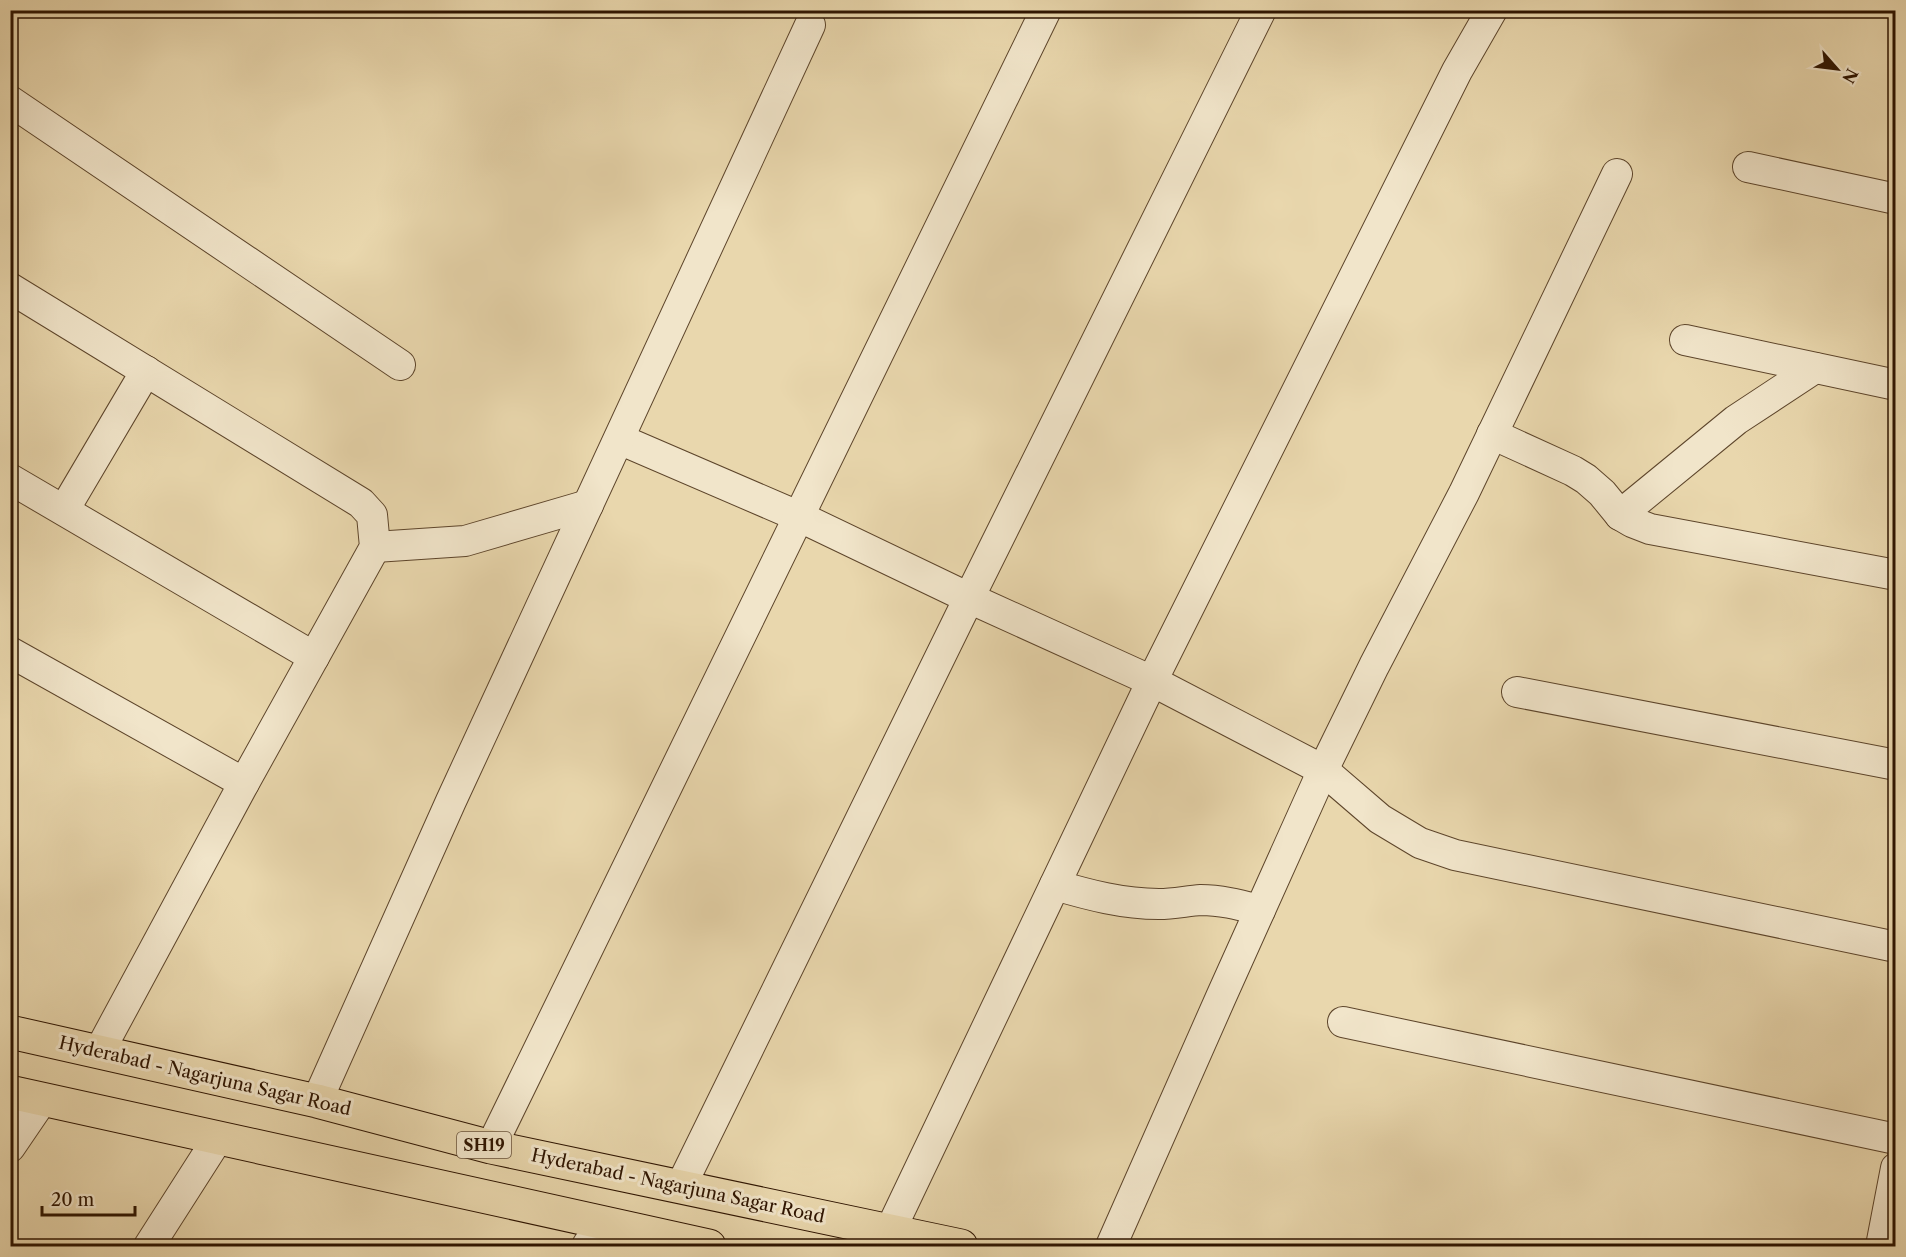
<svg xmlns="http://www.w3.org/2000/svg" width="1906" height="1257" viewBox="0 0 1906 1257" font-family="'Libre Caslon Text',serif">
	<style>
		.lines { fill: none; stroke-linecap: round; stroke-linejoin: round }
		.street-casing { stroke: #5d452b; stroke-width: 32 }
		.primary-casing { stroke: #2e1400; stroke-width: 35 }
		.street { stroke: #f1e5ca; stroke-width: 30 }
		.primary { stroke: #e9d7ad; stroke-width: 33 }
		.labels { text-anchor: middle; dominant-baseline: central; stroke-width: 6; stroke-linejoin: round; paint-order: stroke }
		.shield { fill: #f1e5ca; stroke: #68533d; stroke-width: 1.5 }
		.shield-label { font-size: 16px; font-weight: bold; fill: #2e1400 }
		.street-label { font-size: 18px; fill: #2e1400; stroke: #f1e5ca }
	</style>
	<rect width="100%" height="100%" fill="#e9d7ad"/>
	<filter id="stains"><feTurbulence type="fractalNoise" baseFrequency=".00333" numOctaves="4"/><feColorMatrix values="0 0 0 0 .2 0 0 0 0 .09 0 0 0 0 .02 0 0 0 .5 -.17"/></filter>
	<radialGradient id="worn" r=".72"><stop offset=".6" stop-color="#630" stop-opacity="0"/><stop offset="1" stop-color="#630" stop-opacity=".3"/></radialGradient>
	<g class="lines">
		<defs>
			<g id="street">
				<polyline points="10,101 400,365"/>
				<polyline points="1748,167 1896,199"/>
				<polyline points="10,288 361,503 372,515 375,547 244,783 99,1052"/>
				<polyline points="1685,340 1896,385"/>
				<polyline points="1492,434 1573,471 1586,479 1602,493 1620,515 1632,522 1650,529 1896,575"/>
				<polyline points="619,439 800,517 969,598 1152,681 1323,770 1380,819 1420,843 1455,855 1896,947"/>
				<polyline points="10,479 314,657"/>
				<polyline points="64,510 146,371"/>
				<polyline points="1620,515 1736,420 1815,368"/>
				<polyline points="375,547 465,541 588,505"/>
				<polyline points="10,652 244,783"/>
				<polyline points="1517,692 1896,765"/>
				<path d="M1055,885C1089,895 1123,904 1159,904C1173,904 1187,901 1201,900C1221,900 1240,905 1260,910"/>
				<polyline points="1343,1022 1896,1139"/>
				<polyline points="317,1101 451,801 810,25"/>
				<polyline points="10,1147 42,1100"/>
				<polyline points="491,1147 1046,10"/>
				<polyline points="681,1186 969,598 1261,10"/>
				<polyline points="890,1231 1152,681 1457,71 1492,10"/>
				<polyline points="149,1246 218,1138"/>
				<polyline points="587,1246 602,1222"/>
				<polyline points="1111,1246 1221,997 1323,770 1374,666 1464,493 1617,174"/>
				<polyline points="1881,1246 1896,1168"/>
			</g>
			<g id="primary">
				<polyline points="10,1032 317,1101 491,1147 961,1246"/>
				<polyline points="10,1092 709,1246"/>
			</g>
		</defs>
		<use href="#street" class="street-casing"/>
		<use href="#primary" class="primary-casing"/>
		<use href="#street" class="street"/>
		<use href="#primary" class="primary"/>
	</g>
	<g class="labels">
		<rect class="shield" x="457" y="1132" width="54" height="26" rx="4.5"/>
		<g class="shield-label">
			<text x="484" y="1145">SH19</text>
		</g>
		<g class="street-label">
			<text transform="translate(205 1076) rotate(13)">Hyderabad - Nagarjuna Sagar Road</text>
			<text transform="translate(678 1186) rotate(12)">Hyderabad - Nagarjuna Sagar Road</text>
		</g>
	</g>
	<rect width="1906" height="1257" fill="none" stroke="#e9d7ad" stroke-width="36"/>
	<rect x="12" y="12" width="1882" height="1233" fill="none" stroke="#2e1400" stroke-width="3"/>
	<rect x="18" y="18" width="1870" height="1221" fill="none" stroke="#2e1400" stroke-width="1.5"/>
	<g transform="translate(1837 69) rotate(118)" stroke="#f1e5ca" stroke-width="4.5" paint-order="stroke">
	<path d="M0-4.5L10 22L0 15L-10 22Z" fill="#2e1400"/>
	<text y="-9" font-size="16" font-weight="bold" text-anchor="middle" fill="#2e1400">N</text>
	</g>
	<path d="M42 1206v9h93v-9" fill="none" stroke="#2e1400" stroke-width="3"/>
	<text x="51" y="1206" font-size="18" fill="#2e1400" stroke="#f1e5ca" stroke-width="4.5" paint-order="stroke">20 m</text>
	<rect width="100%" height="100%" filter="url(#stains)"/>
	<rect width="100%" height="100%" fill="url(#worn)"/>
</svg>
